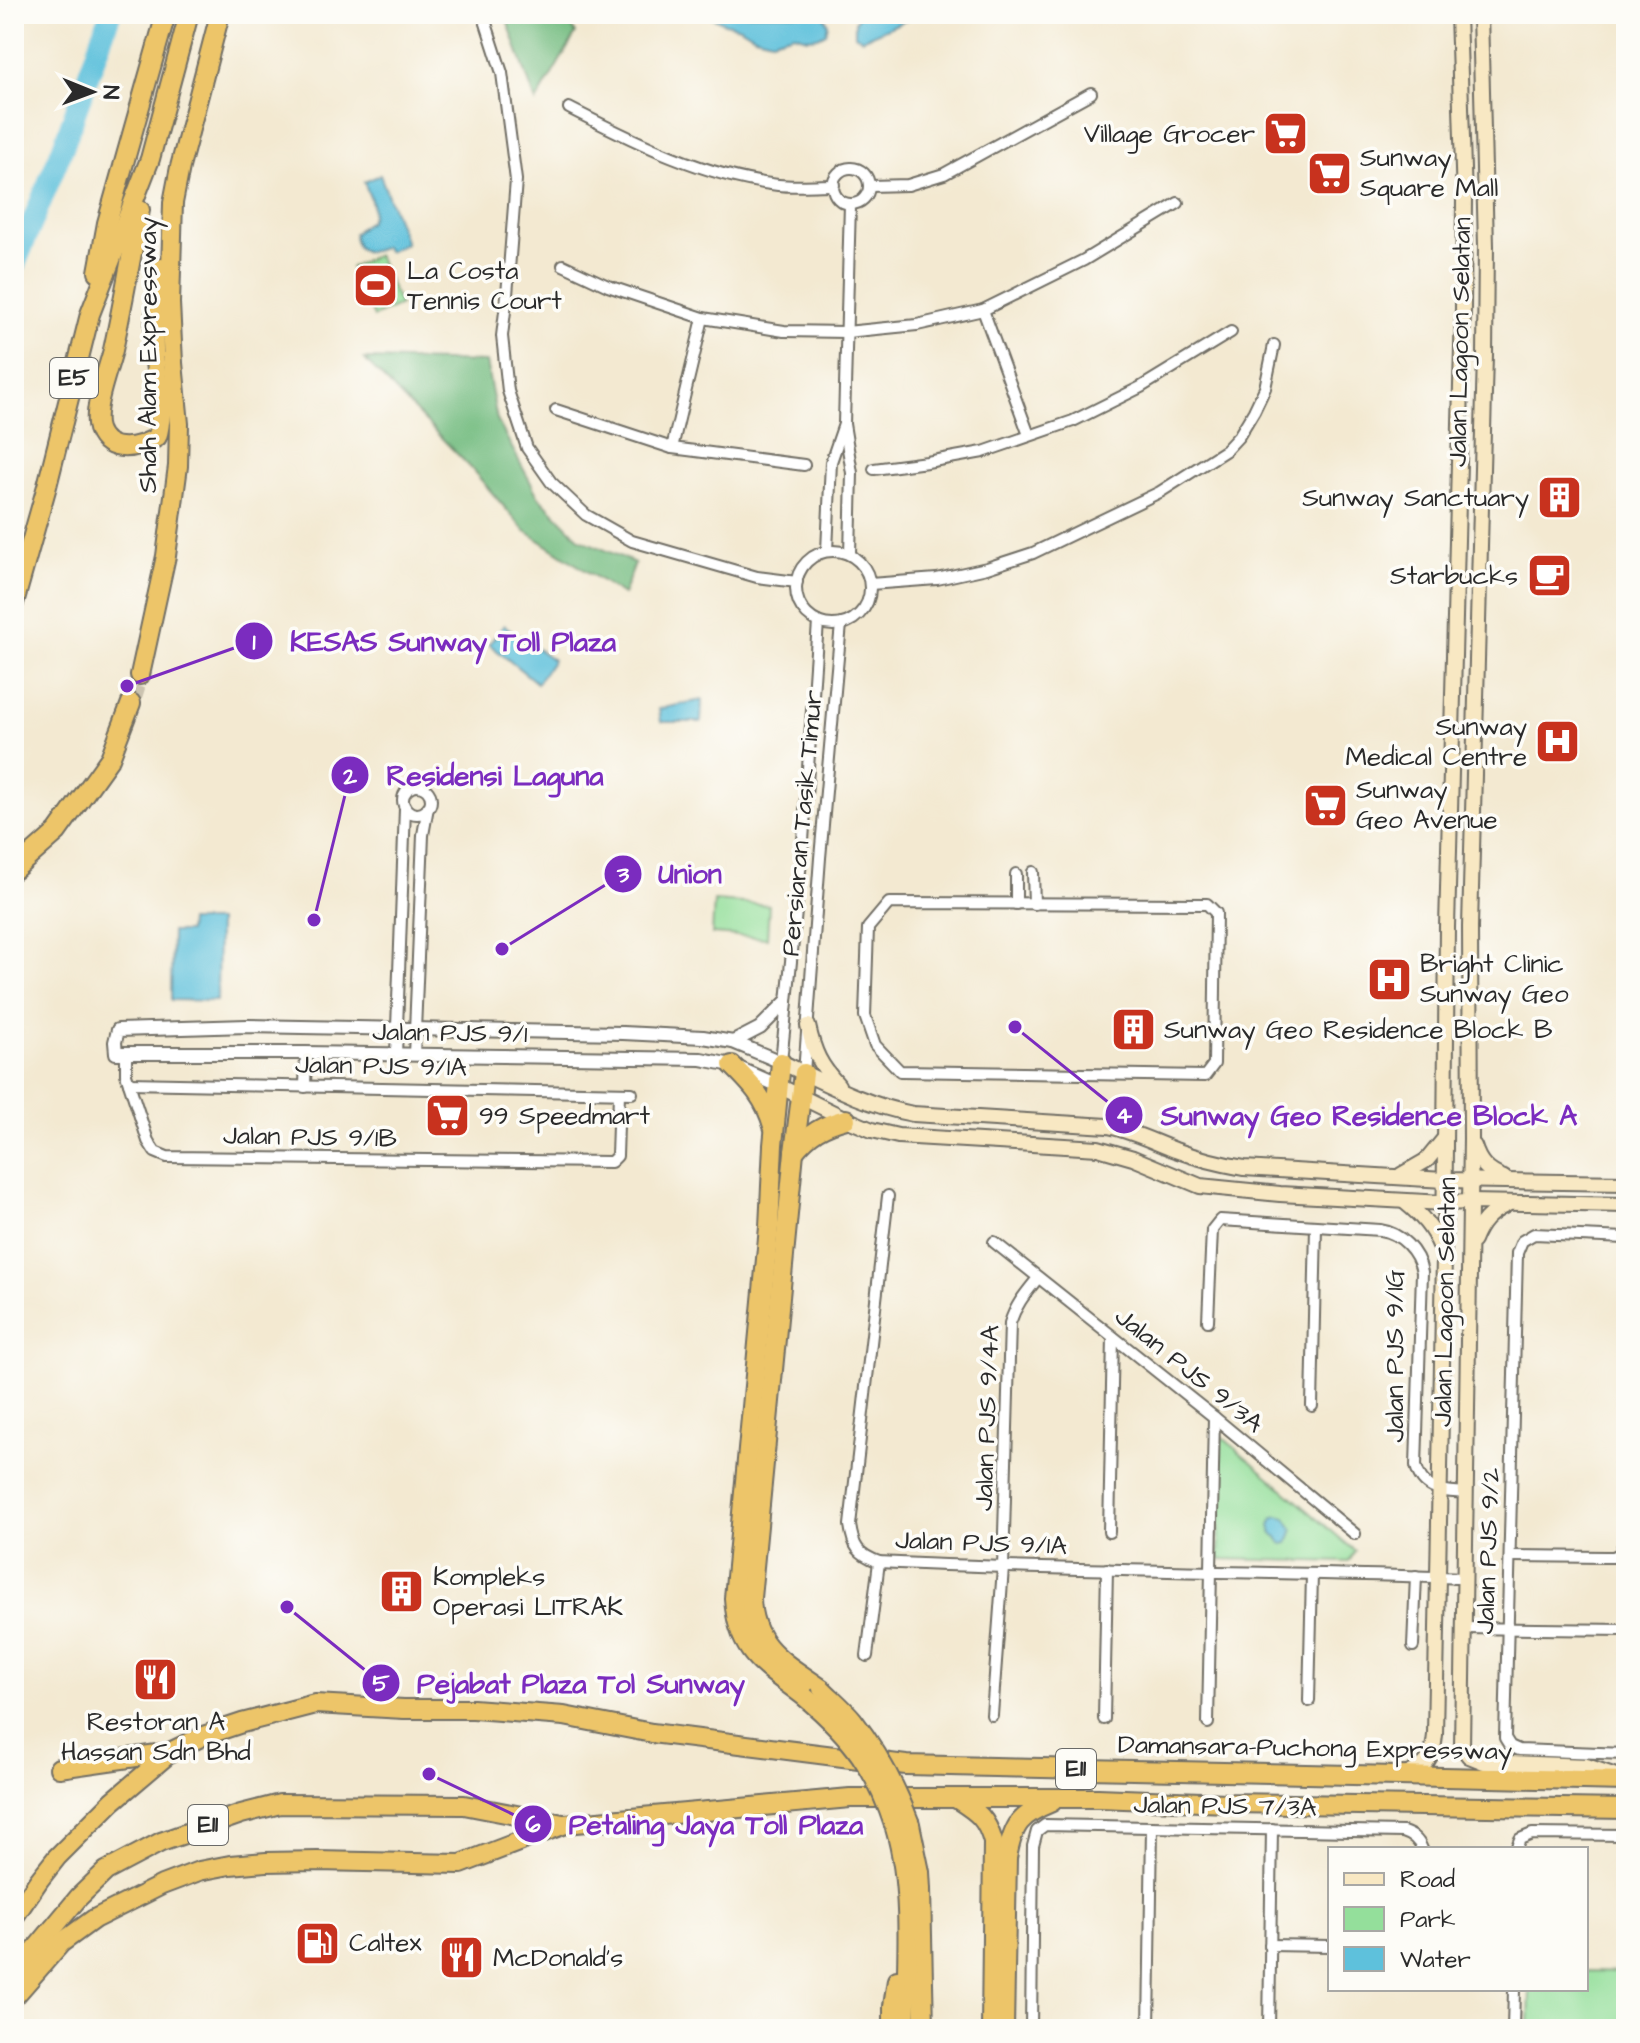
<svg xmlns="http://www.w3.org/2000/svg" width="1640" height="2043" viewBox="0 0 1640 2043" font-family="'Architects Daughter',sans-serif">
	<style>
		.green { fill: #94df9b; stroke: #608563; stroke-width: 2 }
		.forest { fill: #77be83; stroke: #517457; stroke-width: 2 }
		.water { fill: #5ec1dc; stroke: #447684; stroke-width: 2 }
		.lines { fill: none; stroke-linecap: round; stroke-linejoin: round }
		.river { stroke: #5ec1dc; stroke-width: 22 }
		.motorway-tunnel { stroke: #cbc3b0; stroke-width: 18; stroke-dasharray: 18 9; stroke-linecap: butt }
		.minor-casing { stroke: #716e65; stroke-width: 14 }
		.tertiary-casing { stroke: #716e65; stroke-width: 16 }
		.secondary-casing { stroke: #716e65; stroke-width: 18 }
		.motorway-casing { stroke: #716e65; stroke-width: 22 }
		.minor { stroke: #fff; stroke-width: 10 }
		.tertiary { stroke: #fff; stroke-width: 12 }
		.secondary { stroke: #f8e8c3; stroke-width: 14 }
		.motorway { stroke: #edc569; stroke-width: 18 }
		.motorway-bridge-casing { stroke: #716e65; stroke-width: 22; stroke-linecap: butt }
		.motorway-bridge { stroke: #edc569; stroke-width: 18 }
		.labels { text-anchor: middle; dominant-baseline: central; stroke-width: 7; stroke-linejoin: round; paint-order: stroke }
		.shield { fill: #fdfcf7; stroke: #6a6a68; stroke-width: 2 }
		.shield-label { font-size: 24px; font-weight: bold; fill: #2b2b2b }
		.poi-label { font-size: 26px; fill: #2b2b2b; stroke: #fdfcf7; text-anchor: start }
		.street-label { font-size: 26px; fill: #2b2b2b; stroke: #fdfcf7 }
		.leader { fill: none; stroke: #7b2cbf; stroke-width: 3 }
		.callout-dot { fill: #7b2cbf; stroke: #fdfcf7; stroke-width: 3 }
		.mark-label { font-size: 24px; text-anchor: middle; font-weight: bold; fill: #fff }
		.callout-label { font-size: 28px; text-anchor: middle; font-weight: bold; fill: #7b2cbf; stroke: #fdfcf7; stroke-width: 7; stroke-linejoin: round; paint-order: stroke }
	</style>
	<rect width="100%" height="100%" fill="#fdfcf7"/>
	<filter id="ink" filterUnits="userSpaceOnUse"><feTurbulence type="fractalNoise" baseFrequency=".0125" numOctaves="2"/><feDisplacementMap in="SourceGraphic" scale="16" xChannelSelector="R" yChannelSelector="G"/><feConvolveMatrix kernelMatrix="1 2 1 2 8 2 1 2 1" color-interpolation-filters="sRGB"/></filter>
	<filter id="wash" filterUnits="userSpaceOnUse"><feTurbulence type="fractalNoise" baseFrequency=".006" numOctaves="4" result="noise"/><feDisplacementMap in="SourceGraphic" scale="32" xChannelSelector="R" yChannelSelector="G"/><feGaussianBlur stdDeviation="1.8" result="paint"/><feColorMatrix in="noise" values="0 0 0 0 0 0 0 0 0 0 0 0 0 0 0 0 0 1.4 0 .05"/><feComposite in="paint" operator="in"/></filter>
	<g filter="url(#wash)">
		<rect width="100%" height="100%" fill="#f3e9d1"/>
		<g class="green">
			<polygon points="377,255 400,305 374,317 351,267"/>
			<polygon points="714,901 769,905 767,938 712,934"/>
			<polygon points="1221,1436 1355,1551 1349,1562 1219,1559"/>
			<polygon points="1586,1971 1626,1972 1626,2029 1529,2029 1530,1989 1586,1989"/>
		</g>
		<g class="forest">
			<polygon points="505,14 563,14 576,33 536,102"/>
			<polygon points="364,359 486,362 497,420 538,496 580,539 635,563 623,595 524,530 470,467"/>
		</g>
		<g class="water">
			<polygon points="705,14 823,14 828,24 826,33 818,37 807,38 794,34 772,40 755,36 740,27 725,23"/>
			<polygon points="859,14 921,14 862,39 855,35 855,22"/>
			<path d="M380,175L406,243L388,252L384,247C369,254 355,255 354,234C358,228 365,226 369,221C378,210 368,193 364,182Z"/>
			<polygon points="504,625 553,660 537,683 489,644"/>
			<polygon points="702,700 701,722 661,722 659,709"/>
			<polygon points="189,921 218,921 217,1001 171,1000 172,932 188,932"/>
			<polygon points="1278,1516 1286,1518 1293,1529 1288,1543 1282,1544 1278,1537 1272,1533 1270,1525 1273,1518"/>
		</g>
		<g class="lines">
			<polyline class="river" points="14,267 63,147 110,14"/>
		</g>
	</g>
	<g filter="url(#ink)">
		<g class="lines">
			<polyline class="motorway-tunnel" points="131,703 140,675"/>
			<defs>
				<g id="minor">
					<polyline points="483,14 502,73 516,180 507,295 502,336 508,391 527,448 551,482 586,515 632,541 757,577 797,582"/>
					<path d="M569,108C636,142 702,176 778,185C796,187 815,185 834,185"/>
					<circle cx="851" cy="186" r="18"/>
					<polyline points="870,186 908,185 944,174 1091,93"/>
					<polyline points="563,265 608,286 703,318 784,331 846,332 917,325 983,310 1084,260 1178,203"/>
					<polyline points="983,310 1029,435"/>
					<polyline points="556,410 672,448 804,465"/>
					<polyline points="672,448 703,318"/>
					<polyline points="874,469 927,462 983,452 1073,421 1141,387 1231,332"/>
					<polyline points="827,551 831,462 844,424"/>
					<circle cx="833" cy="588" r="37"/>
					<polyline points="850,554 852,473 844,424 850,204"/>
					<polyline points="870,584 937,579 987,568 1033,553 1160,492 1226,450 1239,436 1254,411 1265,388 1274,345"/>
					<circle cx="417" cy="800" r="14"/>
					<polyline points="1033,872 1034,904"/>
					<polygon points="889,903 1207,904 1216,913 1214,1064 1205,1076 900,1071 875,1045 865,1016 868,928"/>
					<polyline points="1016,904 1016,874"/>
					<polyline points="131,1053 126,1058 126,1074 148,1141 155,1152 167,1157 611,1162 617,1156 619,1093"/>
					<polyline points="396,1055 405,808"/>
					<polyline points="414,1055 423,835 428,807"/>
					<polyline points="781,1062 803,841 818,622"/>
					<polyline points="804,1073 820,858 841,624"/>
					<polyline points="129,1083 632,1093"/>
					<polyline points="305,1087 306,1053"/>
					<path d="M888,1196L850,1525C853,1547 858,1554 879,1562C1074,1572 1269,1571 1464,1578"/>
					<polyline points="1626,1238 1534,1234 1522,1241 1517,1253 1505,1738 1510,1746 1519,1750 1626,1754"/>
					<polyline points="994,1242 1214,1417 1355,1534"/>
					<path d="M1208,1321L1212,1230L1220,1220L1380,1230C1401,1233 1418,1251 1422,1272L1416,1466C1423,1492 1442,1491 1466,1493"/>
					<polyline points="1312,1406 1316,1227"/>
					<polyline points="1109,1532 1113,1337"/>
					<polyline points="1510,1556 1605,1557 1613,1557 1620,1554 1625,1539 1626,1495"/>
					<polyline points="1463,1628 1626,1630"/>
					<polyline points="1413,1646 1416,1576"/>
					<polyline points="867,1656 879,1562"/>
					<polyline points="1309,1701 1312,1574"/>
					<path d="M992,1715L1003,1568L1010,1323C1016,1304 1026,1293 1038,1278"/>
					<polyline points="1104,1719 1107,1569"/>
					<polyline points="1208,1723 1214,1417"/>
					<polyline points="1516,1849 1520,1839 1532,1834 1626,1835"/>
					<polyline points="1270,1945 1330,1946"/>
					<path d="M1031,2029L1033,1846L1037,1831L1045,1825L1403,1832C1412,1835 1418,1839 1422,1849"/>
					<polyline points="1149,2029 1152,1827"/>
					<polyline points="1269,2029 1272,1829"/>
					<polyline points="1513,2029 1514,1989"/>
				</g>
				<g id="tertiary">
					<polyline points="733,1042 760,1028 786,1002"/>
					<polyline points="779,1086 732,1065 701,1059 306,1053 116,1053 115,1042 118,1030 247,1026 623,1033 703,1037 733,1042 781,1062"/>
				</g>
				<g id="secondary">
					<polyline points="1480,14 1486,246 1485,355 1470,927 1471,1138 1462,1747 1469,1756 1484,1762 1587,1766 1622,1778"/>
					<path d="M808,1026C814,1053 820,1065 838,1085"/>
					<path d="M781,1062C823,1082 867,1106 913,1114L1108,1126C1132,1131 1152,1141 1175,1150C1197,1158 1220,1164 1244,1168L1444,1180L1626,1183"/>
					<polyline points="779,1086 846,1119 872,1130 898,1136 1098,1148 1133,1158 1200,1186 1280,1194 1444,1203 1470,1202 1626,1205"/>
					<path d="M1474,1146C1479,1163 1488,1172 1504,1178"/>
					<polyline points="1401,1175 1427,1160 1445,1138"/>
					<path d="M1405,1202C1421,1215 1433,1228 1441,1248"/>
					<path d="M1473,1241C1480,1223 1489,1213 1506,1205"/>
					<path d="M1405,1775C1427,1767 1433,1758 1435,1735L1444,1256L1447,927L1463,308L1464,200L1458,14"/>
				</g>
				<g id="motorway">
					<path d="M140,210C131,257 123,304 113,350C108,370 92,410 98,429C107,456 140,448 157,437C166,410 155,378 154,350C153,322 156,296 161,268"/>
					<polyline points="98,272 107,223 166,14"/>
					<polyline points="14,603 47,486 90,314 150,159 189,14"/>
					<polyline points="140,675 166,556 178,466 179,424 173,363 170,303 173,203 180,167 220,14"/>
					<polyline points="14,870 57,832 110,758 131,703"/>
					<path d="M781,1062L773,1145L769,1227L734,1598C738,1655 764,1665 805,1697"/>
					<path d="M732,1065C752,1085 765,1098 773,1126"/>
					<path d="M804,1073L794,1152L751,1598C752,1648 786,1663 822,1689"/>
					<path d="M794,1152C809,1133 823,1125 846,1119"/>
					<polyline points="59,1768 171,1752"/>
					<path d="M957,1799C977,1812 986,1817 993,1842L991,2029"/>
					<polyline points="910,1824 920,1872 921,1889 924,2029"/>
					<path d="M895,1828C913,1889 907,1965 905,2029"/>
					<polyline points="14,1917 39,1880 57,1857 113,1801 172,1751 203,1736 242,1723 315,1704 404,1709 473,1709 564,1716 652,1733 906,1765 1626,1781"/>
					<polyline points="14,1975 79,1897 106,1871 161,1842 241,1814 280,1804 464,1805 563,1824"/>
					<polyline points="14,1997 61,1943 94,1919 162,1885 199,1871 230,1865 266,1862 317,1861 461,1864 565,1824 850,1798 1098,1798 1227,1803 1626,1809"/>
					<polyline points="893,2029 893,2006 897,1980"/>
					<path d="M1004,2029L1007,1858C1013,1824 1020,1815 1052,1802"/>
				</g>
			</defs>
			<use href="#minor" class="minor-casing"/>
			<use href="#tertiary" class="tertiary-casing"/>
			<use href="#secondary" class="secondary-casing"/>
			<use href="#motorway" class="motorway-casing"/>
			<use href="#minor" class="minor"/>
			<use href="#tertiary" class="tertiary"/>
			<use href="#secondary" class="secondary"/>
			<use href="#motorway" class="motorway"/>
			<defs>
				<g id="motorway-bridge">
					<path d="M822,1689C832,1699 844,1709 853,1720C878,1752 896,1787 910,1824"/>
					<path d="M805,1697C852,1737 876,1769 895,1828"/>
				</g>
			</defs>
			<use href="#motorway-bridge" class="motorway-bridge-casing"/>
			<use href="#motorway-bridge" class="motorway-bridge"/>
		</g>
	</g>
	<defs>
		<symbol id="supermarket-square" viewBox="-11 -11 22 22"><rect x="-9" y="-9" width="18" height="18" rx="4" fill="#c8321e" stroke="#fdfcf7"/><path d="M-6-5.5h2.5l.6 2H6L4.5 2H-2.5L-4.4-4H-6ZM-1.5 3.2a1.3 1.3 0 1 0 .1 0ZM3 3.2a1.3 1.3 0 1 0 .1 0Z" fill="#fff"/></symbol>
		<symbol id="stadium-square" viewBox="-11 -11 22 22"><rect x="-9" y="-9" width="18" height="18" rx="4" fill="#c8321e" stroke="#fdfcf7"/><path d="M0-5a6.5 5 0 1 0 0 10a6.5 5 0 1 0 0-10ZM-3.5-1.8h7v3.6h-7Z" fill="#fff"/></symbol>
		<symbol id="building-square" viewBox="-11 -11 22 22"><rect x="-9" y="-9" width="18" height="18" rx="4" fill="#c8321e" stroke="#fdfcf7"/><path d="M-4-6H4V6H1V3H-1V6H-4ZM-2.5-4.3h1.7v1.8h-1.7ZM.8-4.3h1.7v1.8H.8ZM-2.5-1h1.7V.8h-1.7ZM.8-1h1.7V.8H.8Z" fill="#fff"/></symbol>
		<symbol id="cafe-square" viewBox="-11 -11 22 22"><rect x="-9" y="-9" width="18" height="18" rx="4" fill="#c8321e" stroke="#fdfcf7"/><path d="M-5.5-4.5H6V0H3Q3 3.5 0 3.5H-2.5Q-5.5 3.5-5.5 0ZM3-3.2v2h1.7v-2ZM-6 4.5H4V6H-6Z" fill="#fff"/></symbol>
		<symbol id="hospital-square" viewBox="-11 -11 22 22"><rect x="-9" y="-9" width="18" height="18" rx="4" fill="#c8321e" stroke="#fdfcf7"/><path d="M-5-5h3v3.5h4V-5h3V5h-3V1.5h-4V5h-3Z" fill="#fff"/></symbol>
		<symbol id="restaurant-square" viewBox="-11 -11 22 22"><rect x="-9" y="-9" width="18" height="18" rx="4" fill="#c8321e" stroke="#fdfcf7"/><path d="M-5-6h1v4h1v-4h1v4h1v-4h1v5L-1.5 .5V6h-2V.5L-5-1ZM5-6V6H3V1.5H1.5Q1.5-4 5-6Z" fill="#fff"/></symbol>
		<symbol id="fuel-square" viewBox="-11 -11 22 22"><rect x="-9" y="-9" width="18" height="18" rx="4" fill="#c8321e" stroke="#fdfcf7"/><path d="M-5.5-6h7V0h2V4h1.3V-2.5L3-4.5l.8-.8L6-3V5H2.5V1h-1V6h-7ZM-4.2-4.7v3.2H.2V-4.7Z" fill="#fff"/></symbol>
	</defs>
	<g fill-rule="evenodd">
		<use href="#supermarket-square" x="1260" y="108" width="51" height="51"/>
		<use href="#supermarket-square" x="1304" y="148" width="51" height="51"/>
		<use href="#stadium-square" x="350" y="260" width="51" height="51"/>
		<use href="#building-square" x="1534" y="472" width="51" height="51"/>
		<use href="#cafe-square" x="1524" y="550" width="51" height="51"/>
		<use href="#hospital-square" x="1532" y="716" width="51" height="51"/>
		<use href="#supermarket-square" x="1300" y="780" width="51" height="51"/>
		<use href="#hospital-square" x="1364" y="954" width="51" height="51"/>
		<use href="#building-square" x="1108" y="1004" width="51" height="51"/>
		<use href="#supermarket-square" x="422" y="1090" width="51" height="51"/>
		<use href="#building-square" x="376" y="1566" width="51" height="51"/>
		<use href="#restaurant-square" x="130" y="1654" width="51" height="51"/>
		<use href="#fuel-square" x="292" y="1918" width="51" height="51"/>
		<use href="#restaurant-square" x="436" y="1932" width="51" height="51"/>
	</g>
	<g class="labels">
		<g class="shield">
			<rect x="50" y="358" width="48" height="40" rx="6"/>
			<rect x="1056" y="1749" width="40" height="40" rx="6"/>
			<rect x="188" y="1805" width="40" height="40" rx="6"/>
		</g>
		<g class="shield-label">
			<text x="74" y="378">E5</text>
			<text x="1076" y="1769">E11</text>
			<text x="208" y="1825">E11</text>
		</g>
		<g class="poi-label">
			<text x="1255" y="134" text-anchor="end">Village Grocer</text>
			<text x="1360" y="158">Sunway<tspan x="1360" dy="30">Square Mall</tspan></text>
			<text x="407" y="271">La Costa<tspan x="407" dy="30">Tennis Court</tspan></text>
			<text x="1529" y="498" text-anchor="end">Sunway Sanctuary</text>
			<text x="1518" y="576" text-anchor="end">Starbucks</text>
			<text x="1527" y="727" text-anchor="end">Sunway<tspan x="1527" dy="30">Medical Centre</tspan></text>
			<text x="1356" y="790">Sunway<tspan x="1356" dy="30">Geo Avenue</tspan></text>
			<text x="1420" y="964">Bright Clinic<tspan x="1420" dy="30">Sunway Geo</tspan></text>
			<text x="1164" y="1030">Sunway Geo Residence Block B</text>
			<text x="479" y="1116">99 Speedmart</text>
			<text x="433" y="1577">Kompleks<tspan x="433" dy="30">Operasi LITRAK</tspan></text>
			<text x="156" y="1722" text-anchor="middle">Restoran A<tspan x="156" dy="30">Hassan Sdn Bhd</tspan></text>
			<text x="349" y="1943">Caltex</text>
			<text x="493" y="1958">McDonald's</text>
		</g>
		<g class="street-label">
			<text transform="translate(1460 342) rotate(-89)">Jalan Lagoon Selatan</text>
			<text transform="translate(148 355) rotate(-90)">Shah Alam Expressway</text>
			<text transform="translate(802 823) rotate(-85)">Persiaran Tasik Timur</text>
			<text transform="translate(450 1033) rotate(1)">Jalan PJS 9/1</text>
			<text transform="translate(381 1066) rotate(1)">Jalan PJS 9/1A</text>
			<text transform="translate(310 1137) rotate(1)">Jalan PJS 9/1B</text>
			<text transform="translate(1445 1302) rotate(-89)">Jalan Lagoon Selatan</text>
			<text transform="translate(1395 1356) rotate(-90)">Jalan PJS 9/1G</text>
			<text transform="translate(1189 1370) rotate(39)">Jalan PJS 9/3A</text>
			<text transform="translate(987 1418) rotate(-88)">Jalan PJS 9/4A</text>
			<text transform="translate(981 1543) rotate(2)">Jalan PJS 9/1A</text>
			<text transform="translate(1488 1551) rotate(-88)">Jalan PJS 9/2</text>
			<text transform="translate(1315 1748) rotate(1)">Damansara–Puchong Expressway</text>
			<text transform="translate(1225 1806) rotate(1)">Jalan PJS 7/3A</text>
		</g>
	</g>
	<path class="leader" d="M127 686L254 641M314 920L350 775M502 949L623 874M1015 1027L1124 1115M287 1607L381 1683M429 1774L533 1824"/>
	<g class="callout-dot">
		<circle cx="127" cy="686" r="8"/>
		<circle cx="314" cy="920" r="8"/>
		<circle cx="502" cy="949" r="8"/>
		<circle cx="1015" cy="1027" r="8"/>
		<circle cx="287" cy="1607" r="8"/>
		<circle cx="429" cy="1774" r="8"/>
		<circle cx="254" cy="641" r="20"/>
		<circle cx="350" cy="775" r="20"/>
		<circle cx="623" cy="874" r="20"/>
		<circle cx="1124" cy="1115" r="20"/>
		<circle cx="381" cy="1683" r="20"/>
		<circle cx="533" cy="1824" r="20"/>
	</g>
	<g class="mark-label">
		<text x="254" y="650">1</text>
		<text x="350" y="784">2</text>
		<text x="623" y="882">3</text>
		<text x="1124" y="1123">4</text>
		<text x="381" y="1691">5</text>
		<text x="533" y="1832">6</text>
	</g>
	<g class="callout-label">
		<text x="453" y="651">KESAS Sunway Toll Plaza</text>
		<text x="495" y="785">Residensi Laguna</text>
		<text x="690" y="883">Union</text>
		<text x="1369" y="1125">Sunway Geo Residence Block A</text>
		<text x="581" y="1693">Pejabat Plaza Tol Sunway</text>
		<text x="716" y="1834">Petaling Jaya Toll Plaza</text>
	</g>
	<rect width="1640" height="2043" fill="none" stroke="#fdfcf7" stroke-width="48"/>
	<rect x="1328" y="1847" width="260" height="144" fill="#fdfcf7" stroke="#a9a8a5" stroke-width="2"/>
	<rect x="1344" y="1873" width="40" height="12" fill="#f8e8c3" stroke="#a9a8a5" stroke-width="2"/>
	<text x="1400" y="1887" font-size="24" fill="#2b2b2b">Road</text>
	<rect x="1344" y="1907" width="40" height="24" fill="#94df9b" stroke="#a9a8a5" stroke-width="2"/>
	<text x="1400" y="1927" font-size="24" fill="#2b2b2b">Park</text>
	<rect x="1344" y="1947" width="40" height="24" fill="#5ec1dc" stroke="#a9a8a5" stroke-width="2"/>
	<text x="1400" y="1967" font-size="24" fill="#2b2b2b">Water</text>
	<g transform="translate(92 92) rotate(91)" stroke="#fdfcf7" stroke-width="6" paint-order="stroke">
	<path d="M0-6L14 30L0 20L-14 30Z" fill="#2b2b2b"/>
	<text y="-12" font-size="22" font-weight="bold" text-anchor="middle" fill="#2b2b2b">N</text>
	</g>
</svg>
